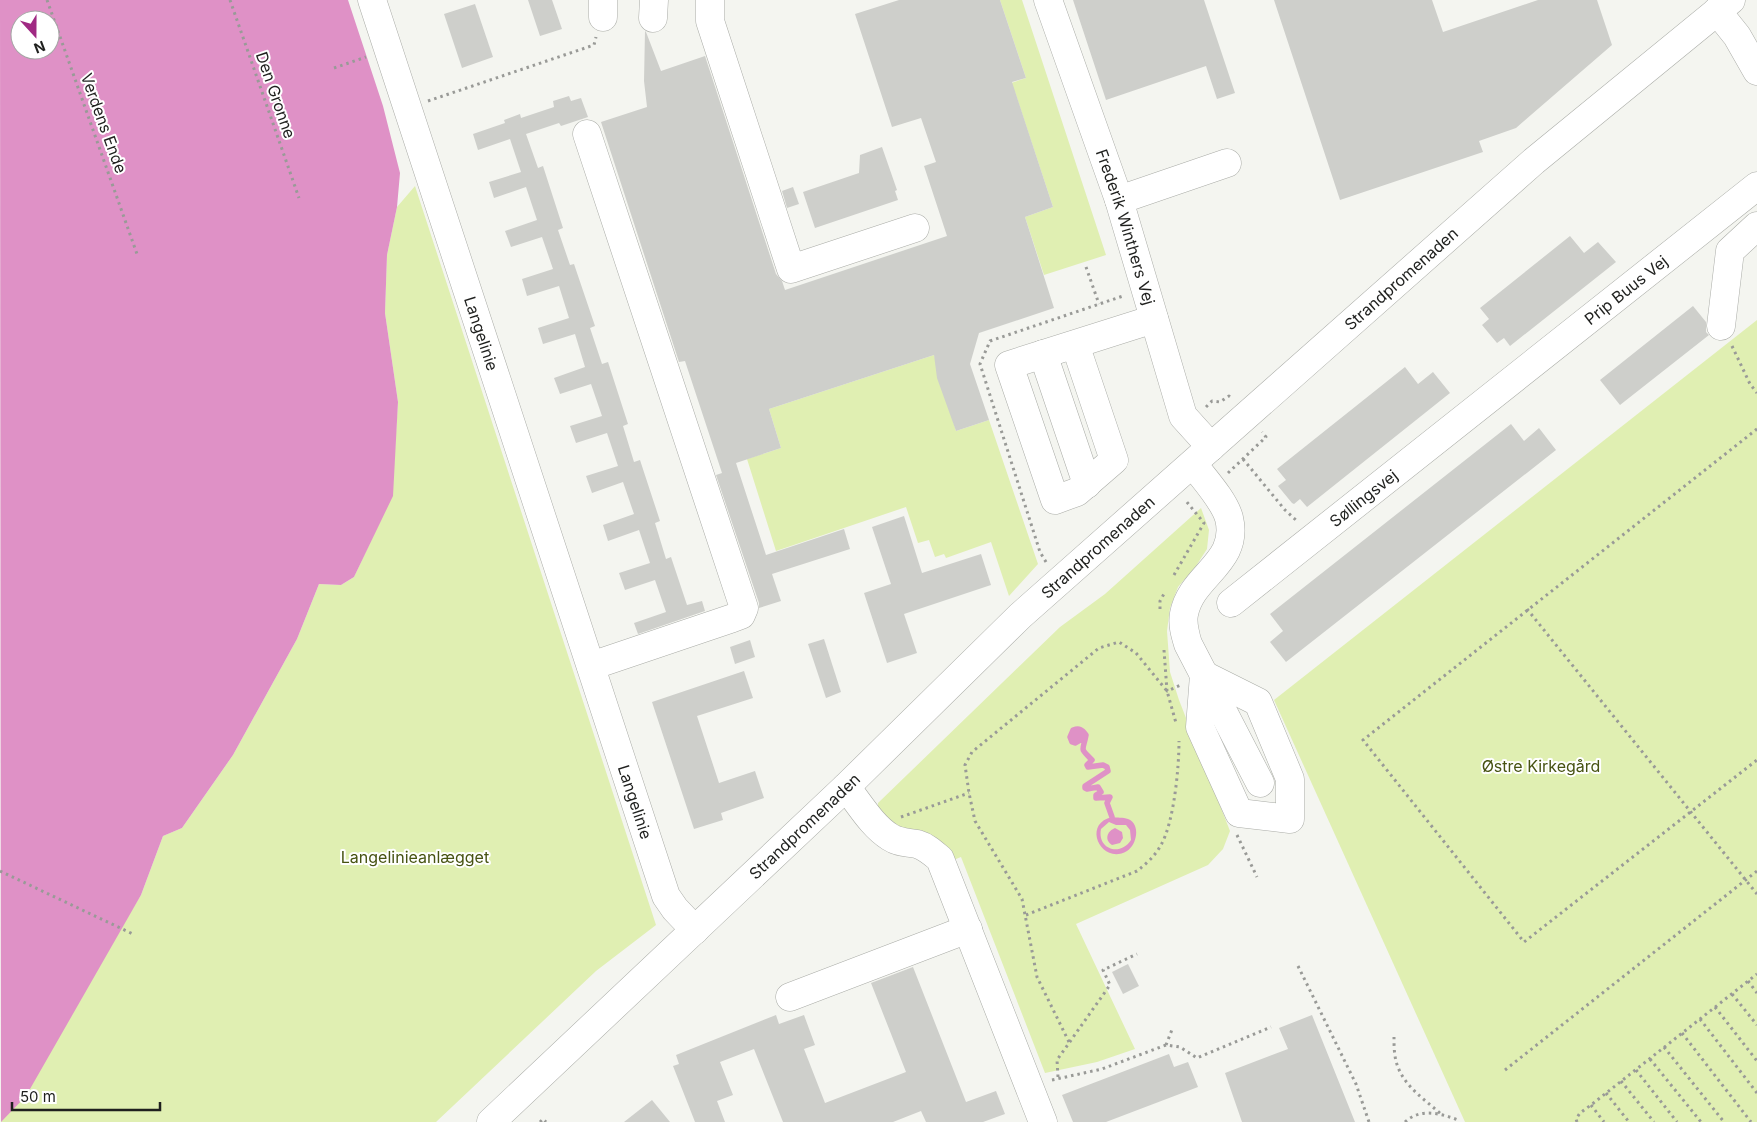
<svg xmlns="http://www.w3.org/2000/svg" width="1757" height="1122" viewBox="0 0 1757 1122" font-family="Inter,sans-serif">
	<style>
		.green { fill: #e0efb2 }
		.water { fill: #df91c6; fill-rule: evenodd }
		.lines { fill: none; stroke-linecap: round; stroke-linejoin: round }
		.stream { stroke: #df91c6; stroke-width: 5.5 }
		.building { fill: #cecfcb }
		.minor-casing { stroke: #aaaca7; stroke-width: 29 }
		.path { stroke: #999a97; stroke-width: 3; stroke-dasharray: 2.5 4; stroke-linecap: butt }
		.minor { stroke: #fff; stroke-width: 28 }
		.labels { text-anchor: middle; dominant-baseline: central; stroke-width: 4; stroke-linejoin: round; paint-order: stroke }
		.street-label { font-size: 16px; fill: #1f201e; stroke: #fff }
		.park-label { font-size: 16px; fill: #475312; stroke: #fff }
	</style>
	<rect width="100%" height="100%" fill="#f4f5f0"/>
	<g class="green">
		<polygon points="1000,0 1022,0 1106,255 1044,275 1025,217 1053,207 1015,92 1002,86 1026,78"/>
		<polygon points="415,186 656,925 596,971 436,1122 1,1122 141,895 163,836 182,828 233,755 297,639 319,584 341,585 354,577 392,496 398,402 385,313 387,255 397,207"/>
		<polygon points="1757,320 1757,1122 1465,1122 1274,700"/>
		<polygon points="934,355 956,431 989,420 1038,564 1009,596 991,542 946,558 944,554 935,557 929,540 918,543 906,507 776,551 747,459 781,448 769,409"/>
		<polygon points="1201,508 1209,530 1207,549 1196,566 1178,587 1170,608 1167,631 1170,672 1179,700 1230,831 1223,849 1208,865 1076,924 1135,1049 1097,1062 1045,1073 961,857 951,861 903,834 878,809 878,803 1060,627 1105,594"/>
	</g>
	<g class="water">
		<path d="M0,0H348L383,106L400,173L397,207L387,255L385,313L398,402L393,496L354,577L341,585L319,584L297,639L233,755L182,828L163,836L141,895L26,1096L1,1122ZM20,20H50V50H20Z"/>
		<path d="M1112,817C1117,818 1123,817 1128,819C1141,824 1137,845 1127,851C1102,866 1081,824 1112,817ZM1109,822L1116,825H1126L1130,830L1131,840C1120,857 1097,849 1101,829Z"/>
		<path d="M1115,828L1122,832L1123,838L1120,843L1112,845C1104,840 1107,831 1115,828Z"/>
	</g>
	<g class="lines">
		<path class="stream" d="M1076,735L1078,737L1076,739L1073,737V735L1080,732L1082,739L1075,743L1072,742L1070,737L1073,730C1079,728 1082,729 1086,735C1083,752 1079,747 1092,760L1087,765L1088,767L1103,765L1107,767L1108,771L1085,786V788L1087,789L1098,787L1101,792L1096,795V798L1110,797L1107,803L1112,817"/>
	</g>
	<g class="building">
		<polygon points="528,0 552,0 562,29 540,36"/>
		<polygon points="899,0 1000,0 1026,78 1012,82 1053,207 1025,217 1054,308 979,333 970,364 989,420 956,431 937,378 934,355 769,409 781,448 736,463 766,555 844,529 850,549 772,574 781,601 759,608 759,603 716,475 722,473 685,361 679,362 601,122 647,107 644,81 645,31 646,32 661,71 705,56 776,274 782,281 785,290 947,236 924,166 936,162 921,118 892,127 855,14"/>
		<polygon points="1073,0 1204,0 1235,93 1217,99 1206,66 1106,100"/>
		<polygon points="1274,0 1432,0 1443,32 1538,0 1597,0 1612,45 1516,128 1479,141 1483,152 1340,200"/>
		<polygon points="475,4 493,57 462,68 444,14"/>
		<polygon points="569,96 571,101 581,98 588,117 561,126 559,123 526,134 538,168 543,166 563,228 558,230 570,265 574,264 595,326 590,328 602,364 608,362 628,424 623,426 634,462 640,460 660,521 655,523 666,559 671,557 687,605 702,601 705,611 638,634 634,623 666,612 655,580 625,590 619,573 650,563 639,530 608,541 603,525 634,514 623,482 592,493 586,476 618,466 607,433 576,443 570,426 602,416 591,384 560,394 554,378 585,367 575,334 543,344 538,328 569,318 559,286 527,296 522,279 553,269 542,237 511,247 505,231 537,220 526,187 494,198 489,182 521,172 510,139 478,150 473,134 505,123 504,120 520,114 521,118 554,107 553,101"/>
		<polygon points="882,147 897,190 895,191 898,200 815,228 803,192 859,173 860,155"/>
		<polygon points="793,187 799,204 787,208 782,191"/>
		<polygon points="1570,236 1584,253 1598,242 1616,262 1510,346 1504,338 1497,343 1482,325 1489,319 1480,308"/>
		<polygon points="1693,306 1706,322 1706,332 1709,335 1620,405 1600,380"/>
		<polygon points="1405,367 1418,384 1433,372 1450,393 1307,507 1300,499 1294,504 1292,503 1278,486 1286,480 1277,469"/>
		<polygon points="1511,424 1524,441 1539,428 1556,450 1286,662 1270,642 1283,631 1270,614"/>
		<polygon points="904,516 922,573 981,554 991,585 904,614 917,653 887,663 864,593 891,584 872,527"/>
		<polygon points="824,639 841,692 826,698 808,644"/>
		<polygon points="750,640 755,657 735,664 730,647"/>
		<polygon points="744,671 753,698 697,716 719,783 755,771 764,798 721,813 723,820 694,829 652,702"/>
		<polygon points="1128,964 1139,986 1123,994 1112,972"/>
		<polygon points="913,967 966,1102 996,1091 1005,1114 983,1122 926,1122 921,1111 893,1122 783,1122 754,1049 720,1062 733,1095 717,1101 725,1122 695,1122 673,1066 679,1064 676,1055 776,1015 779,1024 804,1015 815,1045 804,1049 825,1103 906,1072 871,983"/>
		<polygon points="1312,1015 1355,1122 1242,1122 1225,1073 1288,1049 1279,1028"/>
		<polygon points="1169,1054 1174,1067 1188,1062 1198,1087 1106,1122 1073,1122 1062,1095"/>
		<polygon points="652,1100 670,1122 624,1122"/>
	</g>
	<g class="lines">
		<defs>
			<g id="minor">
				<path id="s1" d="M372,0L666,896L675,909L695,930"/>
				<polyline points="710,0 710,21 791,269 915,228"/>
				<path id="s2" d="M1048,0L1119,200L1183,416L1211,447"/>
				<polyline points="1717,11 1737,36 1757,71"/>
				<polyline points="603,17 603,0"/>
				<polyline points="653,18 654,0"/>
				<polyline points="587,134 744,608 741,615 733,618 591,666"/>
				<polyline points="1119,200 1227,163"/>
				<polyline points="1721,326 1730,251 1757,226"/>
				<polyline points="1075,344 1114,460 1077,492 1055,500 1009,365 1154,319"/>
				<polyline points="1043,354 1087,484"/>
				<path d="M1193,464C1204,479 1224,500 1229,518C1240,563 1191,575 1184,614C1182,624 1185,634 1188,644L1260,783"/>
				<path id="s3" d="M1231,603L1757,186"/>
				<polygon points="1204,675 1258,702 1290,779 1290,819 1239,813 1200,727"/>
				<path d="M846,787C859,803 872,826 890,837C899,843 907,842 917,844C927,847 933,853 940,859L1043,1122"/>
				<polyline points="790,997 968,929"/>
				<path id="s4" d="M491,1122L846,787L1020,616L1534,161L1731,0"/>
			</g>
		</defs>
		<use href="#minor" class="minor-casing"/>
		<g class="path">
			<polyline points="47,0 137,254"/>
			<polyline points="230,0 299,198"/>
			<polyline points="334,68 366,57"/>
			<polyline points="428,101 594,45 596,37"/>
			<polyline points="1086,267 1099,304"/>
			<polyline points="1732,346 1750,384 1757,393"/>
			<polyline points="1206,407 1212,401 1220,402 1229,396 1231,398"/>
			<polyline points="1757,429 1363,740 1524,942 1757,760"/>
			<polyline points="1243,459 1285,510 1297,521"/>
			<polyline points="1228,473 1266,437 1262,432"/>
			<polyline points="1046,562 1040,552 980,364 990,341 1123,296"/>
			<polyline points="1174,575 1204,523 1186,501"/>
			<polyline points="1160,609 1160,601 1165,592"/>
			<polyline points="1527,609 1757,894"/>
			<polyline points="1164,650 1167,691 1181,685"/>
			<polyline points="901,817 969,793"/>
			<polyline points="1237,835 1257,877"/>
			<polyline points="0,871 135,935"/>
			<path d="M1026,915L1137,871C1146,864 1155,856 1161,845C1174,822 1179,768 1179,741"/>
			<polyline points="1298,966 1356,1084 1369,1122"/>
			<polyline points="1748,981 1757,993"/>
			<polyline points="1732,994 1757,1025"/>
			<polyline points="1715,1007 1757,1061"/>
			<polyline points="1700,1019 1757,1093"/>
			<polyline points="1682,1033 1751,1122"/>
			<path d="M1394,1037C1394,1044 1394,1053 1396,1061C1402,1085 1423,1098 1441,1114"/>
			<polyline points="1069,1042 1037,977 1022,899 975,821 969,793 965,765 972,752 1099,648 1119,642 1136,653 1167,691 1176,723"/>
			<polyline points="1166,1045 1173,1027"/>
			<polyline points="1664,1047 1724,1122"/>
			<polyline points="1650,1059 1701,1122"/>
			<polyline points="1505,1070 1757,871"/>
			<polyline points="1636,1070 1677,1122"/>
			<polyline points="1058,1077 1057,1060 1110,985 1103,970 1137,954"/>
			<polyline points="1052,1080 1102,1069 1166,1045 1180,1047 1197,1058 1271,1027"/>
			<polyline points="1621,1081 1654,1122"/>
			<polyline points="1606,1093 1629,1122"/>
			<polyline points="1591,1105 1604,1122"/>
			<polyline points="540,1122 543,1119 546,1122"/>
			<path d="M1405,1122C1420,1108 1440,1113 1458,1120L1459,1122"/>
			<polyline points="1577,1122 1576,1119 1580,1113 1591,1105 1757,974"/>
		</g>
		<use href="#minor" class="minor"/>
	</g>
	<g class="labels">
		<g class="street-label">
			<text transform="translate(276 95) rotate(71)">Den Gronne</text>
			<text transform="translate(104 123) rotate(70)">Verdens Ende</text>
			<text stroke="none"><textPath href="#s2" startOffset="240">Frederik Winthers Vej</textPath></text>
			<text stroke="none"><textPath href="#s4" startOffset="1241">Strandpromenaden</textPath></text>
			<text stroke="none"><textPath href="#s3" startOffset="504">Prip Buus Vej</textPath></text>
			<text stroke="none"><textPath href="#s1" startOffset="351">Langelinie</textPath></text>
			<text stroke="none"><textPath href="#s3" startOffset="169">Søllingsvej</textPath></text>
			<text stroke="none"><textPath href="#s4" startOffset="836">Strandpromenaden</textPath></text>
			<text stroke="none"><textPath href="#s1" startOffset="844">Langelinie</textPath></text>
			<text stroke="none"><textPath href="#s4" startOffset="431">Strandpromenaden</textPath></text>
		</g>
		<g class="park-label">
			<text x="1541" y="766">Østre Kirkegård</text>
			<text x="415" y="857">Langelinieanlægget</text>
		</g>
	</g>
	<g transform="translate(35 35) rotate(159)"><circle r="24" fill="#ffffff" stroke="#a5a6a5"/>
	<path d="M0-4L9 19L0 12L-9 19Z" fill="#a02a83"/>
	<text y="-8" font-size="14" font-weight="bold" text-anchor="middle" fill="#1f201e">N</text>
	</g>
	<path d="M12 1102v8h148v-8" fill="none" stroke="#1f201e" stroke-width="2.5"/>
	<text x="20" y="1102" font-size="15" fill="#1f201e" stroke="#ffffff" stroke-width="4" paint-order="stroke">50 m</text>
</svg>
